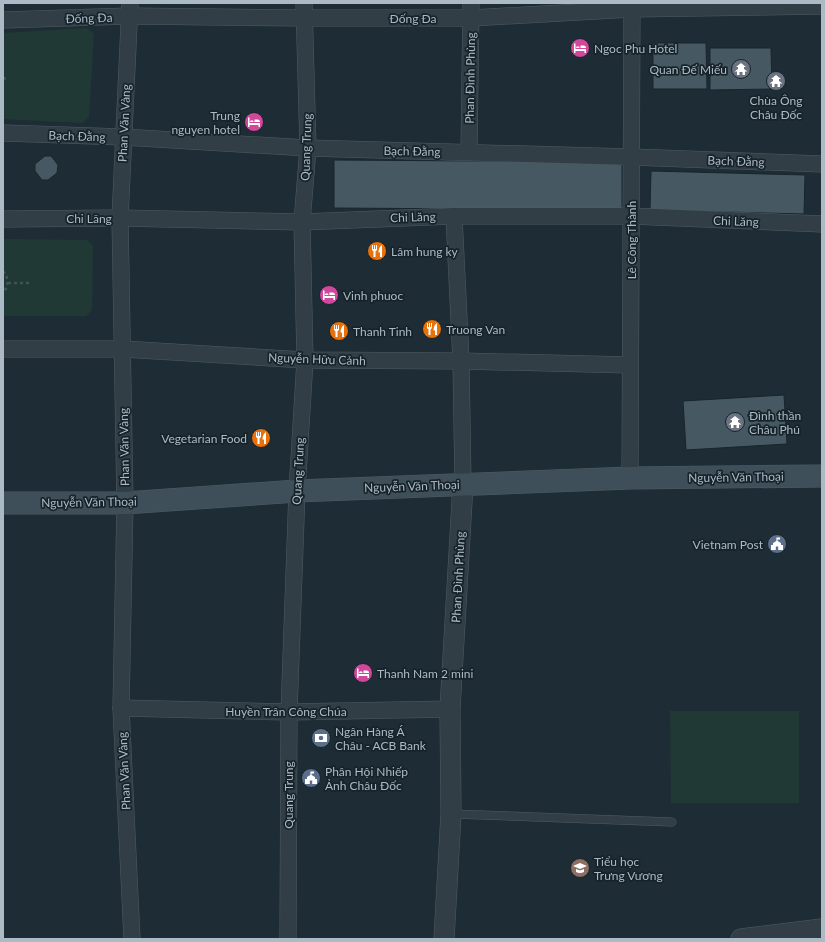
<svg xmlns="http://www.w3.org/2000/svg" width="825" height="942" viewBox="0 0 825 942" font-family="Lato,sans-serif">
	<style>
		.green { fill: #213935 }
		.building { fill: #465862; stroke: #19252c }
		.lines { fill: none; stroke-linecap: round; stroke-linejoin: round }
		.service-casing { stroke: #4f5c64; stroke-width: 9 }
		.minor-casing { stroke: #4f5c64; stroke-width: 17 }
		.tertiary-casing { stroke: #4f5c64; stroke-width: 21 }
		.secondary-casing { stroke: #4f5c64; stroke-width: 23 }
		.path { stroke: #3f5553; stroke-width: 2.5; stroke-dasharray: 3 3; stroke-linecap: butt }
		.service { stroke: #313e46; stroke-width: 8 }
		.minor { stroke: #313e46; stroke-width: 16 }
		.tertiary { stroke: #313e46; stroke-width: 20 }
		.secondary { stroke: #3f4f59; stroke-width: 22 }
		.labels { text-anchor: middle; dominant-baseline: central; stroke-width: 3.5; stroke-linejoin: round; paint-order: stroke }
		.street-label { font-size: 12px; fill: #abbac4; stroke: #17232a }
		.poi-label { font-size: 12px; fill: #abbac4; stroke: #17232a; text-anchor: start }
	</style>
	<rect width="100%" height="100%" fill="#1e2d35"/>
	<g class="green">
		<polygon points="87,28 94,34 89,117 82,123 3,119 3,33"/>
		<polygon points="3,239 87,240 93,246 92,310 86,316 3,316"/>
		<polygon points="670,711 799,711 799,803 671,803"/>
	</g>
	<g class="building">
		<polygon points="653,43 706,43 707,89 653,89"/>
		<polygon points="710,48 771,48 772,89 710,90"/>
		<polygon points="45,156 51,156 58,165 57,173 48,180 42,180 35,171 35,164"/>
		<polygon points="334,160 622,162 622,210 334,208"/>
		<polygon points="651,171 805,175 804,214 650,210"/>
		<polygon points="784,395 787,444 686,450 683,401"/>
	</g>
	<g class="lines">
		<defs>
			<polyline id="service" points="452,814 672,822"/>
			<g id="minor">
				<polyline points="130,3 120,218 125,503 121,708 132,939"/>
				<polyline points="3,20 129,16 305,18 471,18 632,9 822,6"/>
				<polyline points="3,133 123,137 308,148 631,157 822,164"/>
				<polyline points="469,152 471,3"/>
				<polyline points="454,216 461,361 463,484"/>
				<polyline points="3,219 120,218 302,222 454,216 631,216 822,224"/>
				<polyline points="3,349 123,349 305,360 461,361 630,365"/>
				<polyline points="630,478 632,3"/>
				<polyline points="121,708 289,712 450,709"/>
				<polyline points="288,939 289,712 297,491 305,360 302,222 308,148 304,3"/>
			</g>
			<g id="tertiary">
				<polyline points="444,939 451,814 450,709 463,484"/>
				<polyline points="741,939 822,929"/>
			</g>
			<polyline id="secondary" points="3,503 125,503 297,491 630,478 822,476"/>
		</defs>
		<use href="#service" class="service-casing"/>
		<use href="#minor" class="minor-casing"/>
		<use href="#tertiary" class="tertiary-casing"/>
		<use href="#secondary" class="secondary-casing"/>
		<g class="path">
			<polyline points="3,78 7,79"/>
			<path d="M3,271C9,278 9,286 3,293"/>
			<polyline points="8,283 29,283"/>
		</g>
		<use href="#service" class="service"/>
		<use href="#minor" class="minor"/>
		<use href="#tertiary" class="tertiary"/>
		<use href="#secondary" class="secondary"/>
	</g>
	<defs>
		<symbol id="hotel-disc" viewBox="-11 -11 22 22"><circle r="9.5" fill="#d1479c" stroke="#17232a"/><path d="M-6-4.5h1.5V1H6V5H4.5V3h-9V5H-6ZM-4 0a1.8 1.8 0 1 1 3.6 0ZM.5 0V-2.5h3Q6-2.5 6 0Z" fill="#fff"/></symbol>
		<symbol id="temple-disc" viewBox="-11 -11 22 22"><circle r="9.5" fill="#6b7280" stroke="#17232a"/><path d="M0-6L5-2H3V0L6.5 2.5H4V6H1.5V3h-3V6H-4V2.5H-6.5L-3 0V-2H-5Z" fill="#fff"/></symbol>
		<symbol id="restaurant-disc" viewBox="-11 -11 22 22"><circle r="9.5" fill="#e8710a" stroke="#17232a"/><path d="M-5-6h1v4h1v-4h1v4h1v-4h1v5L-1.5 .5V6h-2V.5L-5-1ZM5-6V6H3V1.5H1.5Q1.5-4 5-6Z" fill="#fff"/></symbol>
		<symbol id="civic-disc" viewBox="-11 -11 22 22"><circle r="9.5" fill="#5c6f8a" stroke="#17232a"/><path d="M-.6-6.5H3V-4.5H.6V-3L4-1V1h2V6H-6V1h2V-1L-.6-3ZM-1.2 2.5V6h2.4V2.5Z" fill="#fff"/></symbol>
		<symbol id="bank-disc" viewBox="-11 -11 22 22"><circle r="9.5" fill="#5c6f8a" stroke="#17232a"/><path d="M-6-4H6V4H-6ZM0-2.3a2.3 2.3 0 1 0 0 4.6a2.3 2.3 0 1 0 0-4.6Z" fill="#fff"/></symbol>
		<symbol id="school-disc" viewBox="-11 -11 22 22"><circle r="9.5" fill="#8d6e63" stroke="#17232a"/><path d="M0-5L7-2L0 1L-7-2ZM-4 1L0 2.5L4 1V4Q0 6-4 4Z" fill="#fff"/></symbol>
	</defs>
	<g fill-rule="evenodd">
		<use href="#hotel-disc" x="569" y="37" width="22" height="22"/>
		<use href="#temple-disc" x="730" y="58" width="22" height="22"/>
		<use href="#temple-disc" x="765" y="70" width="22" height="22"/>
		<use href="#hotel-disc" x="243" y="111" width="22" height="22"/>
		<use href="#restaurant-disc" x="366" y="240" width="22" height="22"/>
		<use href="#hotel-disc" x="318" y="284" width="22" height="22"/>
		<use href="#restaurant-disc" x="421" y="318" width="22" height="22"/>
		<use href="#restaurant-disc" x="328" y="320" width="22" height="22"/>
		<use href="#temple-disc" x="724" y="411" width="22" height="22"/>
		<use href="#restaurant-disc" x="250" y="427" width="22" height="22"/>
		<use href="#civic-disc" x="766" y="533" width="22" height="22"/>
		<use href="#hotel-disc" x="352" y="662" width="22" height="22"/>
		<use href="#bank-disc" x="310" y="727" width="22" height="22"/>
		<use href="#civic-disc" x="300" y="767" width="22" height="22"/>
		<use href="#school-disc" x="569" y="857" width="22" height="22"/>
	</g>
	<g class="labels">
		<g class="street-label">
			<text transform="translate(89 18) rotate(-2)">Đống Đa</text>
			<text x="413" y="18">Đống Đa</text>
			<text transform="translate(470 78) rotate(-89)">Phan Đình Phùng</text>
			<text transform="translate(124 123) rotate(-87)">Phan Văn Vàng</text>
			<text transform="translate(77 136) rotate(2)">Bạch Đằng</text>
			<text transform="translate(306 147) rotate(-88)">Quang Trung</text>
			<text transform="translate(412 151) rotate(1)">Bạch Đằng</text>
			<text transform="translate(736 161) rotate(2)">Bạch Đằng</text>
			<text transform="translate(413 217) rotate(-2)">Chi Lăng</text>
			<text x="89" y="218">Chi Lăng</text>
			<text transform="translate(736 221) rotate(2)">Chi Lăng</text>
			<text transform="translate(631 240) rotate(-90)">Lê Công Thành</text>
			<text transform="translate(317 359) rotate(2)">Nguyễn Hữu Cảnh</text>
			<text transform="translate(124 447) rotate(-91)">Phan Văn Vàng</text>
			<text transform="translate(298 471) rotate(-87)">Quang Trung</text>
			<text transform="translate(736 477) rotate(-1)">Nguyễn Văn Thoại</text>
			<text transform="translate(412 486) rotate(-2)">Nguyễn Văn Thoại</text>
			<text transform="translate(89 502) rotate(-1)">Nguyễn Văn Thoại</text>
			<text transform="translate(458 577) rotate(-87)">Phan Đình Phùng</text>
			<text x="286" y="711">Huyền Trân Công Chúa</text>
			<text transform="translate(124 771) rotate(-93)">Phan Văn Vàng</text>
			<text transform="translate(288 795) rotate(-90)">Quang Trung</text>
		</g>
		<g class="poi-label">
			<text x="594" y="48">Ngoc Phu Hotel</text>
			<text x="727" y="69" text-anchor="end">Quan Đế Miếu</text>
			<text x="776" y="100" text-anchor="middle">Chùa Ông<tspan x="776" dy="14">Châu Đốc</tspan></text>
			<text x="240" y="115" text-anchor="end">Trung<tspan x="240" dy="14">nguyen hotel</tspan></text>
			<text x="391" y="251">Lâm hung ky</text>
			<text x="343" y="295">Vinh phuoc</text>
			<text x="446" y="329">Truong Van</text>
			<text x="353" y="331">Thanh Tinh</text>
			<text x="749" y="415">Đình thần<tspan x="749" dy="14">Châu Phú</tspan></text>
			<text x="247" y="438" text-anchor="end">Vegetarian Food</text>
			<text x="763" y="544" text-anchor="end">Vietnam Post</text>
			<text x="377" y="673">Thanh Nam 2 mini</text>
			<text x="335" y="731">Ngân Hàng Á<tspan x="335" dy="14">Châu - ACB Bank</tspan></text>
			<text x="325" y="771">Phân Hội Nhiếp<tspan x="325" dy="14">Ảnh Châu Đốc</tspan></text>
			<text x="594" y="861">Tiểu học<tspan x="594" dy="14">Trưng Vương</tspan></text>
		</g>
	</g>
	<rect width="825" height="942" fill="none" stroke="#abbac4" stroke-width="8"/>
</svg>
